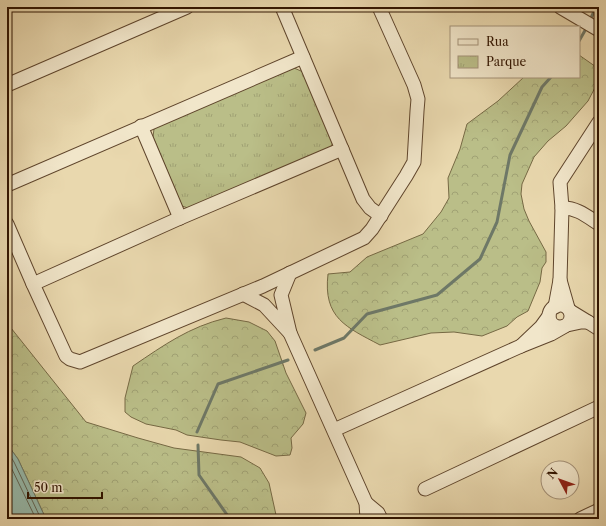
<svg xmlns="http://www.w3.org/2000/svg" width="606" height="526" viewBox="0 0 606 526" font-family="'Libre Caslon Text',serif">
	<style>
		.forest { fill: url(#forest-crowns); stroke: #766944 }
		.park { fill: url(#park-tufts); stroke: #766944 }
		.water { fill: #97baab; stroke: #6e7867 }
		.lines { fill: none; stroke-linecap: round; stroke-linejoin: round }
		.shore { stroke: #646756; stroke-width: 1 }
		.stream { stroke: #6e7867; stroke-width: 3 }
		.minor-casing { stroke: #5f452c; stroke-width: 15 }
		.minor { stroke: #f1e6ca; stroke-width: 13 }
	</style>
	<defs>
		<pattern id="forest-crowns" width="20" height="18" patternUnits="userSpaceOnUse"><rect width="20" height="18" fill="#babe88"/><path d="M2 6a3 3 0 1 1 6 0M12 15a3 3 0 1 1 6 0" fill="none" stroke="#a0a274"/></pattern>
		<pattern id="park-tufts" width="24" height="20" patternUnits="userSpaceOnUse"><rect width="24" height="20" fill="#babe88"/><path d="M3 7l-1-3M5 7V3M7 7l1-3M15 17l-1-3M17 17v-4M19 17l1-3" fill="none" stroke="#a0a274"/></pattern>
	</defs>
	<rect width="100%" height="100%" fill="#e9d8ae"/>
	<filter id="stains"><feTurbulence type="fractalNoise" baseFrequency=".005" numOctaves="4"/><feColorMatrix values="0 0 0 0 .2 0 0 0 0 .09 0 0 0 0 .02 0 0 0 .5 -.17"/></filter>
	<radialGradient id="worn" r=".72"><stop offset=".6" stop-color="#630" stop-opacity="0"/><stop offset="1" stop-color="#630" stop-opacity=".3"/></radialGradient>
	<g class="forest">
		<path d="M579,55L599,69V80L588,101L566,126L548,141L534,157L522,184L521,194L524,209L529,221L546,252V262L542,268L540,282L528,311L517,317L507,326L482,336L454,332L431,333L380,345C346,327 323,318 328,274L350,272L367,257L423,234L441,212L449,198L448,178L460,149L467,124L498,101L524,77H579Z"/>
		<path d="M226,318L249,322L267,331L275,341L286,373L306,413L303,424L291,438L292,448L290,455L276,456L240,442L221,440L187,435L176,430L146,424L131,417L125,412V398L133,366C164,345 189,327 226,318Z"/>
		<polygon points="7,323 86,422 138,438 174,448 241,457 260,468 269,483 276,515 278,519 46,519 18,459 7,444"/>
	</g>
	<polygon class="park" points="294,68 301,71 306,76 333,141 331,148 191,209 182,206 153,137 154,129 158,125"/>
	<polygon class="water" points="7,444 18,459 46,519 14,519 7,508"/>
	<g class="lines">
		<g class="shore">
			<polyline points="7,451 14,462 41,519"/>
			<polyline points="7,459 36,519"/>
		</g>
		<g class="stream">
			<polyline points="590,20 596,7"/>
			<polyline points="579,41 587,27"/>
			<polyline points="315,350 344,338 367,314 437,295 480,259 497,222 510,155 542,87 551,77"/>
			<polyline points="197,432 218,384 288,360"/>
			<polyline points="198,445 199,475 230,519"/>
		</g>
		<defs>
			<g id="minor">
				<polyline points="282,7 363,199 370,208 381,216"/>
				<polyline points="560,7 599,30"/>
				<polyline points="7,85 187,7"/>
				<polyline points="141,126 180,218"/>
				<polyline points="7,185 303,57"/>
				<path d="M562,208C576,207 588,217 599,224"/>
				<polyline points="7,224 33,284 66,356 70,359 80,362 263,286 364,238 372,229 406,176 414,162 417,111 418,99 414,85 379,7"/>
				<polyline points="560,280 562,208 560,182 599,122"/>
				<polyline points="33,284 180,218 342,149"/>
				<polyline points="243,294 264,305 290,333 281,295 290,273"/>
				<circle cx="560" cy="316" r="11"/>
				<polyline points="555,307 560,280 568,308"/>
				<polyline points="549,316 541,327 521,346 551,334 565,326"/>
				<polyline points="588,322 599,329"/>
				<polyline points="567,325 581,322 588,322 570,311"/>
				<polyline points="290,333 366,503 367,519"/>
				<polyline points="334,430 521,346"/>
				<polyline points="425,489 599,407"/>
				<polyline points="366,503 378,513 381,519"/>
				<polyline points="580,519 599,510"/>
			</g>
		</defs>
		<use href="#minor" class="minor-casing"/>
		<use href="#minor" class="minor"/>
	</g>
	<rect width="606" height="526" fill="none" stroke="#e9d8ae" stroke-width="24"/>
	<rect x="8" y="8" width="590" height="510" fill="none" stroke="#311400" stroke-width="2"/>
	<rect x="12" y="12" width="582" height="502" fill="none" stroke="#311400"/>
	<rect x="450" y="26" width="130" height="52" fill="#f1e6ca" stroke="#a49279"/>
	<rect x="458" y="39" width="20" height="6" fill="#f1e6ca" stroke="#a49279"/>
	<text x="486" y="46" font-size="12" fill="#311400">Rua</text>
	<rect x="458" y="56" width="20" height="12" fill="url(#park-tufts)" stroke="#a49279"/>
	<text x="486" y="66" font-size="12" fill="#311400">Parque</text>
	<g transform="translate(560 480) rotate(311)"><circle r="19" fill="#f1e6ca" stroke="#a49279"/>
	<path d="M0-3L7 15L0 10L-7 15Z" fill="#8f2418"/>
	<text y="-6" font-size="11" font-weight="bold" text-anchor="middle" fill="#311400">N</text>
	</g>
	<path d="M28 492v6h74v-6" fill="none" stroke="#311400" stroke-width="2"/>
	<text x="34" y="492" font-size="12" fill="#311400" stroke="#f1e6ca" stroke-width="3" paint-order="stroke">50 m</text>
	<rect width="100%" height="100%" filter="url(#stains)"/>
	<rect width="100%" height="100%" fill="url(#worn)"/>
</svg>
